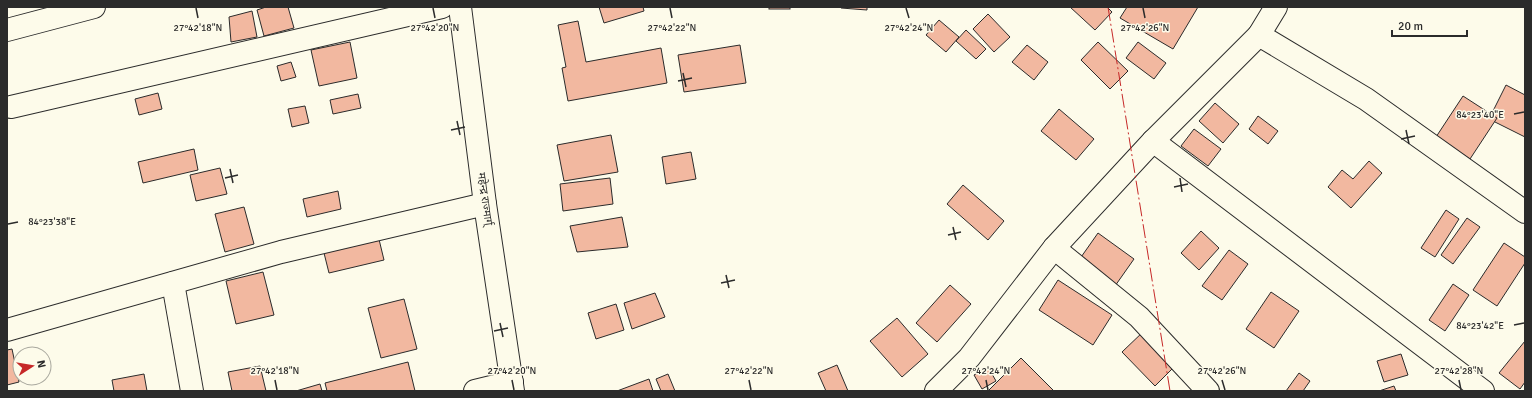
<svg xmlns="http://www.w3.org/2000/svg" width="1532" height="398" viewBox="0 0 1532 398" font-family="Signika,'Noto Sans Devanagari',sans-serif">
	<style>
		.building { fill: #f2b8a0; stroke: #2b2b2b }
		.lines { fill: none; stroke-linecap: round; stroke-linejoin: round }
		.minor-casing { stroke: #2b2b2b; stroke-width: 24 }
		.highway-casing { stroke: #2b2b2b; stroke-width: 24 }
		.minor { stroke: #fdfbea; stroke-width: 22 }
		.highway { stroke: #fdfbea; stroke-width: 22 }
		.power { stroke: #c62828; stroke-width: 1; stroke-dasharray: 14 3 2 3; stroke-linecap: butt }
		.ticks { fill: none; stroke: #2b2b2b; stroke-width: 1.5 }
		.labels { text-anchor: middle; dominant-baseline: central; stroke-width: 3; stroke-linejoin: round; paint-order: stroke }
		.street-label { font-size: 11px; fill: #2b2b2b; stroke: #fdfbea }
		.ticks-label { font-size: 10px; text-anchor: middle; fill: #2b2b2b; stroke: #fdfbea; stroke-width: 3; stroke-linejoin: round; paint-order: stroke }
	</style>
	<rect width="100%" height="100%" fill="#fdfbea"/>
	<g class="building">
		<polygon points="266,7 288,7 294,28 264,36 257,10"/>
		<polygon points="599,7 643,7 644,11 604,23"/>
		<rect x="769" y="7" width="21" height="2"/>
		<polygon points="841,7 867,7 867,10 841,8"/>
		<polygon points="1070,7 1107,7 1112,12 1095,30"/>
		<polygon points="1127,7 1198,7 1173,49 1120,18"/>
		<polygon points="252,11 257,37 231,42 229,17"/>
		<polygon points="988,14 1010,37 994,52 973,29"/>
		<polygon points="939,20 959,37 946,52 926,35"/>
		<polygon points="578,21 586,62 661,48 667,83 568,101 562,68 566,67 558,25"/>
		<polygon points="966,30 986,49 976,59 956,41"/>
		<polygon points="350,42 357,78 319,86 311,50"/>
		<polygon points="1098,42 1128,71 1110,89 1081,60"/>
		<polygon points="1138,42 1166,63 1154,79 1126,58"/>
		<polygon points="740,45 746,83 684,92 678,55"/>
		<polygon points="1027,45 1048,62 1034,80 1012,62"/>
		<polygon points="291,62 296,77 281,81 277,66"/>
		<polygon points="1506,85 1525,95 1525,137 1489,119"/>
		<polygon points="158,93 162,109 139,115 135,99"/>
		<polygon points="358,94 361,108 333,114 330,100"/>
		<polygon points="1463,96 1497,118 1470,159 1436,137"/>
		<polygon points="1215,103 1239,124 1223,143 1199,121"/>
		<polygon points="305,106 309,123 292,127 288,109"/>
		<polygon points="1059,109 1094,139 1076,160 1041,131"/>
		<polygon points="1258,116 1278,131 1268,144 1249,129"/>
		<polygon points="1194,129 1221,149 1208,166 1181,146"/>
		<polygon points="611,135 618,172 564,181 557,145"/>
		<polygon points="194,149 198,170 143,183 138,162"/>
		<polygon points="691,152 696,179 666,184 662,157"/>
		<polygon points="1369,161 1382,173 1351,208 1328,187 1342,170 1353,179"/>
		<polygon points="220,168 227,194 196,201 190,175"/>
		<polygon points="610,178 613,204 563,211 560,184"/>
		<polygon points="963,185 1004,221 988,240 947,204"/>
		<polygon points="338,191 341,209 307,217 303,199"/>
		<polygon points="244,207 254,244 225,252 215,214"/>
		<polygon points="1446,210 1459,219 1435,257 1421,248"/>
		<polygon points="622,217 628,247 577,252 570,226"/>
		<polygon points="1467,218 1480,227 1453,264 1441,255"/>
		<polygon points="377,231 384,260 329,273 322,245"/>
		<polygon points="1201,231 1219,248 1199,270 1181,253"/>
		<polygon points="1098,233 1134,259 1115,286 1079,260"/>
		<polygon points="1504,243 1525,257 1525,263 1497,306 1473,290"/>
		<polygon points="1229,250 1248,264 1222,300 1202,286"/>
		<polygon points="263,272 274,315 236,324 226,281"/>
		<polygon points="1058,280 1112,315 1093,345 1039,310"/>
		<polygon points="1453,284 1469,295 1445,331 1429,320"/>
		<polygon points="950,285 971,304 937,342 916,323"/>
		<polygon points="1271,292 1299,311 1274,348 1246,329"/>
		<polygon points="655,293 665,317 632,329 624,303"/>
		<polygon points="404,299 417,349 381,358 368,308"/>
		<polygon points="616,304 624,330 596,339 588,313"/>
		<polygon points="897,318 928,354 902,377 870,341"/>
		<polygon points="1145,330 1177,364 1155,386 1122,352"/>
		<polygon points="1525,341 1525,382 1520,389 1499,373"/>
		<polygon points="12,349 19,382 7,385 7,350"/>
		<polygon points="1401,354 1408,375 1384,382 1377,361"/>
		<polygon points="1021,358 1053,390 1052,391 988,391"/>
		<polygon points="408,362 415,391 327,391 325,383"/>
		<polygon points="837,365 848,391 826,391 818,373"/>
		<polygon points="260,366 266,391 232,391 228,372"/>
		<polygon points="988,367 996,381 982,389 974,375"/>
		<polygon points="1299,373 1310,381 1303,391 1286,391"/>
		<polygon points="144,374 147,391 114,391 112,380"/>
		<polygon points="668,374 675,391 661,391 656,379"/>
		<polygon points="649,379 653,391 617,391"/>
		<polygon points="320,384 322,391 296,391"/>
		<polygon points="1394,386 1396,391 1379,391"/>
	</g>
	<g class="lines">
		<defs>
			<g id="minor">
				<polyline points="7,30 94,7"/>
				<polyline points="1259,35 1366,99 1525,212"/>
				<polyline points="11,107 442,7"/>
				<polyline points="1153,141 1483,391"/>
				<polyline points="1054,248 1139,317 1208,391"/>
				<polyline points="173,283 192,391"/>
				<polyline points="7,330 281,252 485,204"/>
				<polyline points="475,391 512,382"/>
				<polyline points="936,391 969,358 1054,248 1153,141 1259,35 1276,7"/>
			</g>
			<polyline id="highway" points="460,7 485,204 513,391"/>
		</defs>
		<use href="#minor" class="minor-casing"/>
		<use href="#highway" class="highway-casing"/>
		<use href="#minor" class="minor"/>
		<use href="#highway" class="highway"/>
		<polyline class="power" points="1108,7 1170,391"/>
	</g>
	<path class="ticks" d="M196,8L198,18M433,8L435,18M670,8L672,18M906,8L909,18M1143,8L1145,18M683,73L686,87M678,81L692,78M1514,114L1524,112M457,121L460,135M451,130L465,127M1406,130L1409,144M1401,139L1415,136M230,169L233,183M225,178L238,175M1180,178L1182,192M1174,187L1188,184M8,224L18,222M953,227L956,240M948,235L961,232M726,275L729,288M721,283L735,280M500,323L503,337M1514,325L1524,323M494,331L508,328M275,380L277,390M512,380L514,390M749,380L751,390M986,380L988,390M1222,380L1225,390M1459,380L1461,390"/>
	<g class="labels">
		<g class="street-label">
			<text transform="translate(485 199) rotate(82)">महेन्द्र राज्मार्ग्</text>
		</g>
	</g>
	<g class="ticks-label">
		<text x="198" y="31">27°42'18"N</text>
		<text x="435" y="31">27°42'20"N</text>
		<text x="672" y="31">27°42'22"N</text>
		<text x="909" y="31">27°42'24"N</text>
		<text x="1145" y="31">27°42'26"N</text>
		<text x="1480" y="118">84°23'40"E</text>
		<text x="52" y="225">84°23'38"E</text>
		<text x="1480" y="329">84°23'42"E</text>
		<text x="275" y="374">27°42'18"N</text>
		<text x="512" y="374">27°42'20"N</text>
		<text x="749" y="374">27°42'22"N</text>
		<text x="986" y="374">27°42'24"N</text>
		<text x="1222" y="374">27°42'26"N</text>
		<text x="1459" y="374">27°42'28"N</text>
	</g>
	<rect width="1532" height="398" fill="none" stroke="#2b2b2b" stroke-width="16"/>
	<g transform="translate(32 366) rotate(78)"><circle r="19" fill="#fdfbea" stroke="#a9a89e"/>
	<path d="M0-3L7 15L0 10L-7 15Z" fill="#c62828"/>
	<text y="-6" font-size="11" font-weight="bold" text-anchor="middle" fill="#2b2b2b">N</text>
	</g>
	<path d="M1392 30v6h75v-6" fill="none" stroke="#2b2b2b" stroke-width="2"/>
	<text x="1398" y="30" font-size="12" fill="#2b2b2b" stroke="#fdfbea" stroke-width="3" paint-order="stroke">20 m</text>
</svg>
